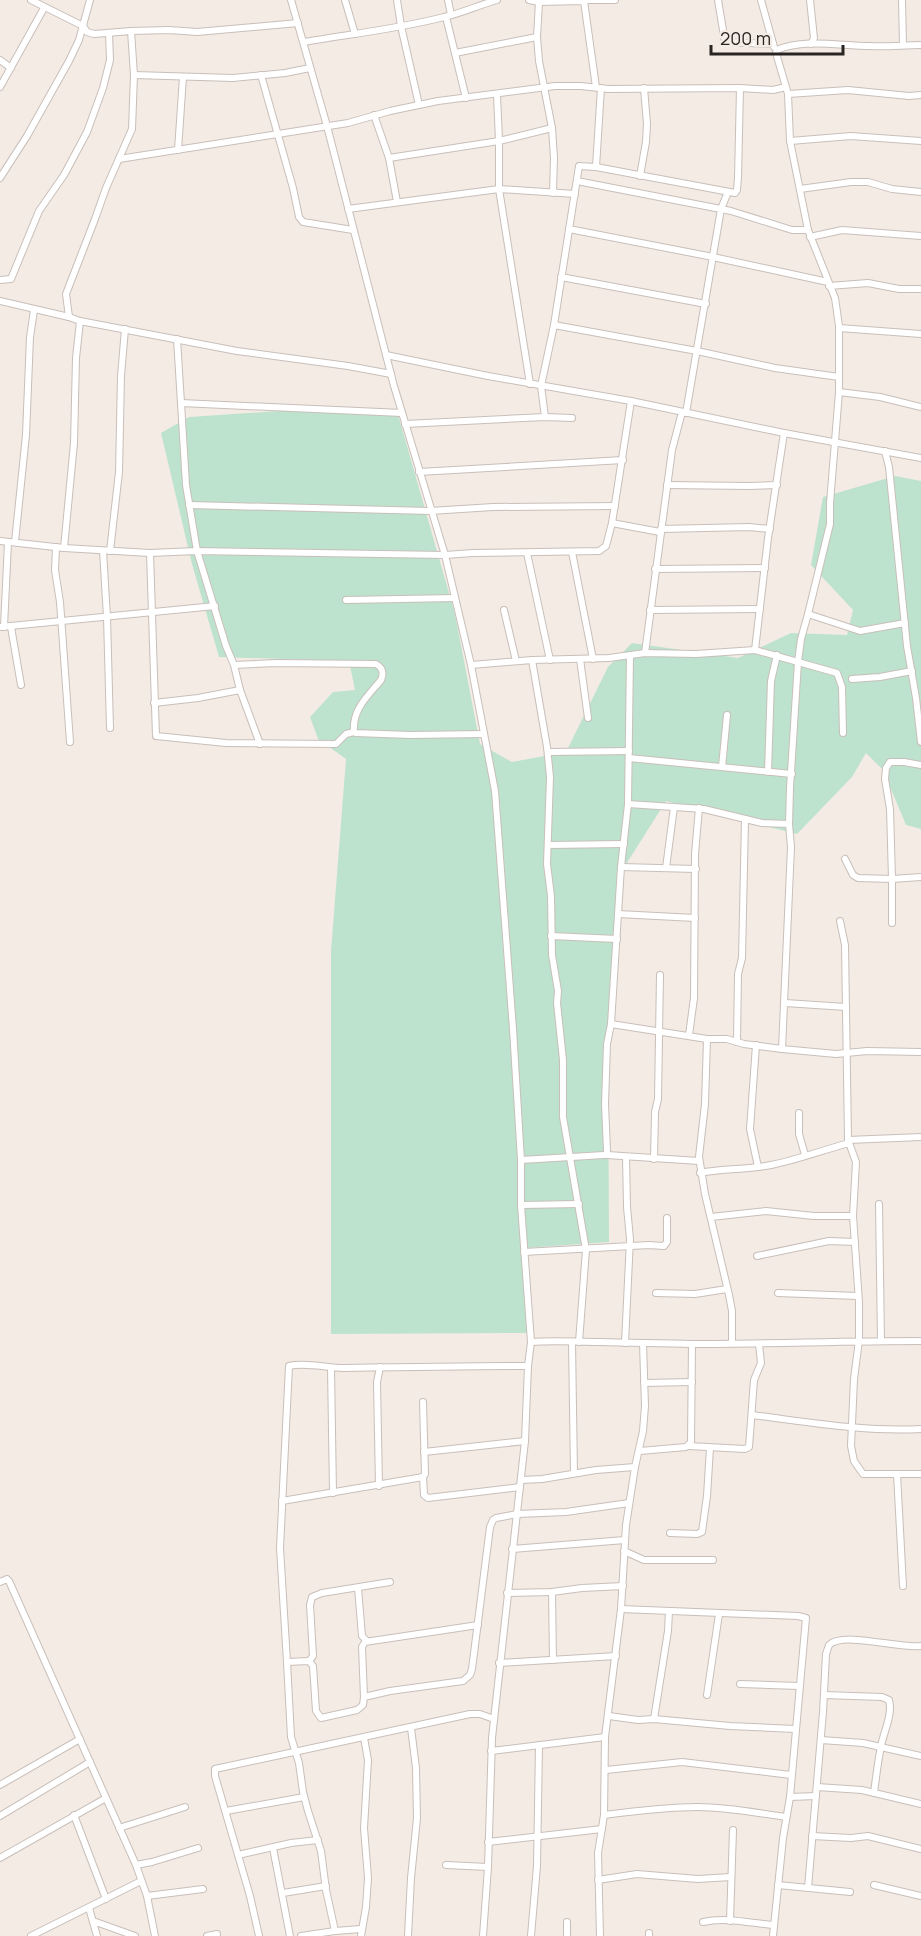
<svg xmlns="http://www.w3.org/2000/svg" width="921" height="1936" viewBox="0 0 921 1936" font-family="Manrope,sans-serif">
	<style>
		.green { fill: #bde3ce }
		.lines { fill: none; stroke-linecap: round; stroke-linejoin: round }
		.minor-casing { stroke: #c8bfba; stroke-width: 8 }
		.minor { stroke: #fff; stroke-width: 6 }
	</style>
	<rect width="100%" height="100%" fill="#f4ebe5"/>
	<polygon class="green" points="308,409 397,411 455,614 480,744 512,762 566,752 608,667 632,643 738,658 791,633 847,635 853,610 811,565 823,497 895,476 921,481 921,829 906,825 883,770 866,753 852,777 797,834 666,801 618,877 608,1036 609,1242 525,1248 529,1333 331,1334 331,951 346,759 318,739 310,717 333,692 355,690 349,661 219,657 192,564 161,433 189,417"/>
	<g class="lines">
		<defs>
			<g id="minor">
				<polyline points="31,0 83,26 87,32 94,34 131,31 134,75 132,129 106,188 95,219 66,294 69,317"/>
				<polyline points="291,0 327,126 394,386 445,555 471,665 495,791 513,1029 521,1160 521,1205 531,1342 528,1366 525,1441 492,1738 488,1867 483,1936"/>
				<polyline points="345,0 355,34"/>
				<polyline points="397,0 401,26 419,105"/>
				<polyline points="448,0 451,15"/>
				<polyline points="529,0 539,2 584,1 596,87"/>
				<polyline points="584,0 615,0"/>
				<polyline points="718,0 725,42 773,44"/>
				<polyline points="761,0 774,47"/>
				<polyline points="810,0 814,38 811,44"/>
				<polyline points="902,0 903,45"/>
				<polyline points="539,2 537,37 539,61 552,128 554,158 553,193"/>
				<polyline points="446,17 466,98"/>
				<polyline points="131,31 169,30 197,32 298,23"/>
				<path d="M304,42C350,34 398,29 444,17C462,13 479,5 497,0"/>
				<polyline points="455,53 537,37"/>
				<polyline points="0,60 11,68"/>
				<polyline points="134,75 233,78 285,73 310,68"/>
				<polyline points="261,75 293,188 299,217 303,222 353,230"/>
				<polyline points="0,87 44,8"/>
				<polyline points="788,94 848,90 909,96 921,95"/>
				<polyline points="497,95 499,141 499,189 530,384"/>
				<polyline points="374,115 389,158 397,202"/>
				<polyline points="790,141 851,136 921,141"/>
				<polyline points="178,150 183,77"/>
				<polyline points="389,158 499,141 552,128"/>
				<polyline points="119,159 348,123 390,111 438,101 555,86 581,86 608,89 740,88 773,90 786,87"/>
				<polyline points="596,167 601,88"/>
				<polyline points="640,176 646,142 647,124 644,88"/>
				<polyline points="0,178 27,136 69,61 79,40 90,0"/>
				<polyline points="577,181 731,211 792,230 808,230"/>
				<polyline points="800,189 851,182 868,182 892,189 921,192"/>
				<polyline points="348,209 499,189 575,194"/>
				<polyline points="569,229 713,257 828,282"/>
				<polyline points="810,237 842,230 921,236"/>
				<polyline points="561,277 706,304"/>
				<polyline points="0,280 11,279 39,211 64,175 87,132 103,88 110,60 109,33"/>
				<polyline points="829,286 868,283 899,289 921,289"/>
				<polyline points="0,301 69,317 80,321 237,351 348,366 391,374"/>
				<polyline points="554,325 697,351 775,368 839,377"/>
				<polyline points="839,328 921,334"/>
				<polyline points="177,339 181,403"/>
				<polyline points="386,355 488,376 631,401 784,433 921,458"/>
				<polyline points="839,392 880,397 921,407"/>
				<path d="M402,413L181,403L186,485L197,551L226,646L234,665L276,663L376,664C383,668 384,673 381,680C368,696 352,709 354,732L356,733L410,735L484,734"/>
				<polyline points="686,413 721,209 728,192"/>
				<polyline points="545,417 541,386 554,325 579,166 596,167 735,193 737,190 738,178 740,88"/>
				<polyline points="405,424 545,417 572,418"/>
				<polyline points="885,451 889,467 907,646 916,698 921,742"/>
				<polyline points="419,472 623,460"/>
				<polyline points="667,485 748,486 777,485"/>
				<polyline points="189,505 430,511 493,507 615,506"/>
				<polyline points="612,523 660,532"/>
				<polyline points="661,529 749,527 770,529"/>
				<polyline points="0,541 64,548 150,553 197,551 445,555 473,553 599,551 606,546 612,523 631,401"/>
				<polyline points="15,542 26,435 30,337 34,310"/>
				<polyline points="56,547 55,570 60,602 70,742"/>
				<polyline points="64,548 74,443 76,358 80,321"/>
				<polyline points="103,551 107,617 110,728"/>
				<polyline points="110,551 119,472 121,376 125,329"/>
				<polyline points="572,552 593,659"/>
				<polyline points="150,553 156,736 226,743 336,744 346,734 354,732"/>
				<polyline points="527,553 550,660"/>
				<polyline points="655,569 765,568"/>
				<polyline points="346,600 455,598"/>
				<polyline points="504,610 516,661"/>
				<polyline points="650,610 760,609"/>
				<polyline points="808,614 801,639 798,662 790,788 789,824 791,847 782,1049 836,1054 867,1051 921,1052"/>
				<path d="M905,623L860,631L808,614L830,524V503L839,392V326L835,298L808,230L790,141L788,94L776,53L777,50C805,38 840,46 870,46C887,47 904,45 921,45"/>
				<polyline points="0,627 215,606"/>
				<polyline points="4,627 8,542"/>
				<polyline points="11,627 21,685"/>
				<polyline points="755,650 768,538 784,433"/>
				<polyline points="645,653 672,450 682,412"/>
				<polyline points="580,659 588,718"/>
				<polyline points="532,660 547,747 550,777 547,864 551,896 552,955 558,991 557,1003 563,1060 563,1117 586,1250 579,1342"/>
				<polyline points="234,665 240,690 260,744"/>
				<polyline points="471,665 532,660 609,658 645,653 696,654 755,650 837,673 842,687 843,733"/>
				<polyline points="852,679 880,677 912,671"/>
				<polyline points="154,703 198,698 240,690"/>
				<polyline points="548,752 629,751"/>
				<polyline points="629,758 792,774"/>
				<polyline points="921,765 904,762 890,762 886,768 885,779 890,809 892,879 921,877"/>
				<polyline points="722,767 727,715"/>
				<polyline points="768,772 771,681 777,655"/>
				<polyline points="628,804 704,809 762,823 789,824"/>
				<polyline points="548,845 624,844"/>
				<polyline points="845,859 853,875 858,878 892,879 892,923"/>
				<polyline points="621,867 696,869"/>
				<polyline points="666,868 674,807"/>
				<polyline points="618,914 695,918"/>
				<polyline points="840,921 845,945 848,1140 856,1162 853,1216 859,1302 859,1340 854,1379 851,1446 854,1461 863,1474 921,1474"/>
				<polyline points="551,936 617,939"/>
				<polyline points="785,1003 846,1007"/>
				<polyline points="611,1024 707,1039 727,1039 744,1044 782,1049"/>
				<polyline points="689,1035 694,998 695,854 699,808"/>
				<polyline points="707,1039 705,1104 699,1157 705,1194 729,1295 732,1311 732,1342"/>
				<polyline points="737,1042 738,974 742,958 745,819"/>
				<polyline points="756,1045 750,1129 758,1167"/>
				<polyline points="799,1113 799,1134 805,1155"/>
				<polyline points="848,1140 921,1137"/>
				<polyline points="607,1155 699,1161"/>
				<polyline points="654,1159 655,1112 658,1099 660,975"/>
				<polyline points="521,1160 604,1155 607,1155 607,1151 605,1104 607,1044 611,1024 621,867 628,804 630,655"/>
				<path d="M700,1173C724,1168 747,1170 771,1165C797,1160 823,1150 849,1143"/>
				<polyline points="879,1204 881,1341"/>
				<polyline points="521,1205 579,1204"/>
				<polyline points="711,1217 766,1211 814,1216 853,1216"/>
				<polyline points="524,1252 649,1245 664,1246 667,1242 667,1218"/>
				<polyline points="757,1256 829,1241 855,1242"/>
				<polyline points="656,1293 695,1294 727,1289"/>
				<polyline points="778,1293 858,1296"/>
				<path d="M531,1342C554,1340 577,1342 600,1342C631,1343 661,1343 692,1344C768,1344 844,1341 921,1341"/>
				<polyline points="572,1342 574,1473"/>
				<polyline points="625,1343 630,1239 627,1207 626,1157"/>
				<polyline points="331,1368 333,1493"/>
				<polyline points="644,1383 692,1382"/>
				<path d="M752,1415C808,1422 864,1432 921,1429"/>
				<polyline points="689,1446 745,1449 749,1447 754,1380 761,1363 759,1344"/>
				<polyline points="640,1451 686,1447 691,1442 692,1344"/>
				<polyline points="424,1452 525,1441"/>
				<polyline points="897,1474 903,1586"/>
				<polyline points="423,1477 424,1495 428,1498 520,1487"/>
				<polyline points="521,1480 542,1479 596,1470 635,1467"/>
				<polyline points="379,1486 377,1382 380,1367"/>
				<polyline points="282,1501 423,1477 425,1474 423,1402"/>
				<polyline points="670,1533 697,1534 702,1532 707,1496 710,1448"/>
				<polyline points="512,1549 625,1540"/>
				<polyline points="624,1551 644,1560 713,1560"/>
				<polyline points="0,1582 7,1579 9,1581 136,1865 147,1896 155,1936"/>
				<polyline points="358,1588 362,1636 367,1641"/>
				<polyline points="552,1592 553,1660"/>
				<polyline points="507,1593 552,1592 582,1588 623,1586"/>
				<polyline points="621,1609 798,1616 806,1618 790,1797 783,1838 773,1936"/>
				<polyline points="309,1661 313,1656 310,1605 312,1597 322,1593 390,1582"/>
				<path d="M287,1662L280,1548L289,1366C306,1362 327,1368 344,1368C405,1367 467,1366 528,1366"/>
				<polyline points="499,1663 616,1656"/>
				<polyline points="740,1684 799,1686"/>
				<polyline points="707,1695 719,1614"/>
				<path d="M824,1695L882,1697L889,1700C893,1714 884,1731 881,1746C878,1761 876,1777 874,1793"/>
				<polyline points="364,1697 362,1647 365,1642 478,1625"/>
				<polyline points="609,1716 638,1720 654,1719 730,1726 795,1729"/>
				<polyline points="654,1719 668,1631 669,1611"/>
				<polyline points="821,1740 863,1743 921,1756"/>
				<polyline points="491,1751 605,1737"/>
				<polyline points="606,1770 682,1762 791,1775"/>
				<polyline points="0,1785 80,1739"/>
				<polyline points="817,1787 862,1790 921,1804"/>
				<polyline points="790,1797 816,1796"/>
				<polyline points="226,1811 304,1797"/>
				<polyline points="74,1815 106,1899"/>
				<path d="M604,1815C635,1811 666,1807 698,1807C727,1807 757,1813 786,1817"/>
				<polyline points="0,1816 90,1762"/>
				<polyline points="119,1828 185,1807"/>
				<polyline points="812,1836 851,1838 868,1836 921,1849"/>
				<polyline points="488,1842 602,1829"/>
				<polyline points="273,1848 290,1936"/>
				<polyline points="238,1855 291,1843 318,1840"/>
				<polyline points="0,1858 106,1798"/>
				<polyline points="136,1865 152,1862 198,1848"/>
				<polyline points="446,1865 488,1867"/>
				<polyline points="598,1880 637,1874 698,1879 731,1877"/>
				<polyline points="778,1885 850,1892"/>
				<polyline points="874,1885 921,1896"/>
				<path d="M808,1888L823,1712L826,1654L829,1645C843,1631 900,1649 921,1646"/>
				<polyline points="283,1893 326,1886"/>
				<polyline points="147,1896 203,1889"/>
				<polyline points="89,1908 97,1936"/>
				<polyline points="93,1921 135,1936"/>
				<polyline points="730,1921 733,1830"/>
				<polyline points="567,1922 567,1936"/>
				<path d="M703,1922C726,1917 750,1923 773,1925"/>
				<polyline points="335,1931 326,1890 321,1851 308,1811 303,1792 299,1763 291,1737 287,1662 309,1661 313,1666 316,1711 321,1718 357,1710 363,1705 364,1697 390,1691 463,1681 470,1675 472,1669 490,1527 493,1520 496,1518 517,1514 566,1512 629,1503"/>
				<polyline points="649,1933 649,1936"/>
				<polyline points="31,1936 141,1881"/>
				<polyline points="207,1936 217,1934"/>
				<polyline points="259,1936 250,1896 215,1776 215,1769 470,1714 480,1714 494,1719"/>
				<polyline points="301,1936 335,1931 361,1929"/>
				<polyline points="361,1936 366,1907 368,1878 364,1828 368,1760 364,1738"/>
				<polyline points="408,1936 411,1878 417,1818 416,1768 411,1728"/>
				<polyline points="531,1936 537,1866 539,1745"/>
				<polyline points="600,1936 598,1853 604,1815 605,1737 621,1609 626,1525 635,1467 643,1431 645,1406 643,1343"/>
			</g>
		</defs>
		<use href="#minor" class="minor-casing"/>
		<use href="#minor" class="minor"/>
	</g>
	<path d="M711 45v9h132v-9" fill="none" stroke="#282523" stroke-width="3"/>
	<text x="720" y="45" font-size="18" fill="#282523" stroke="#f4ebe5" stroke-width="4.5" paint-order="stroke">200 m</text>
</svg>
